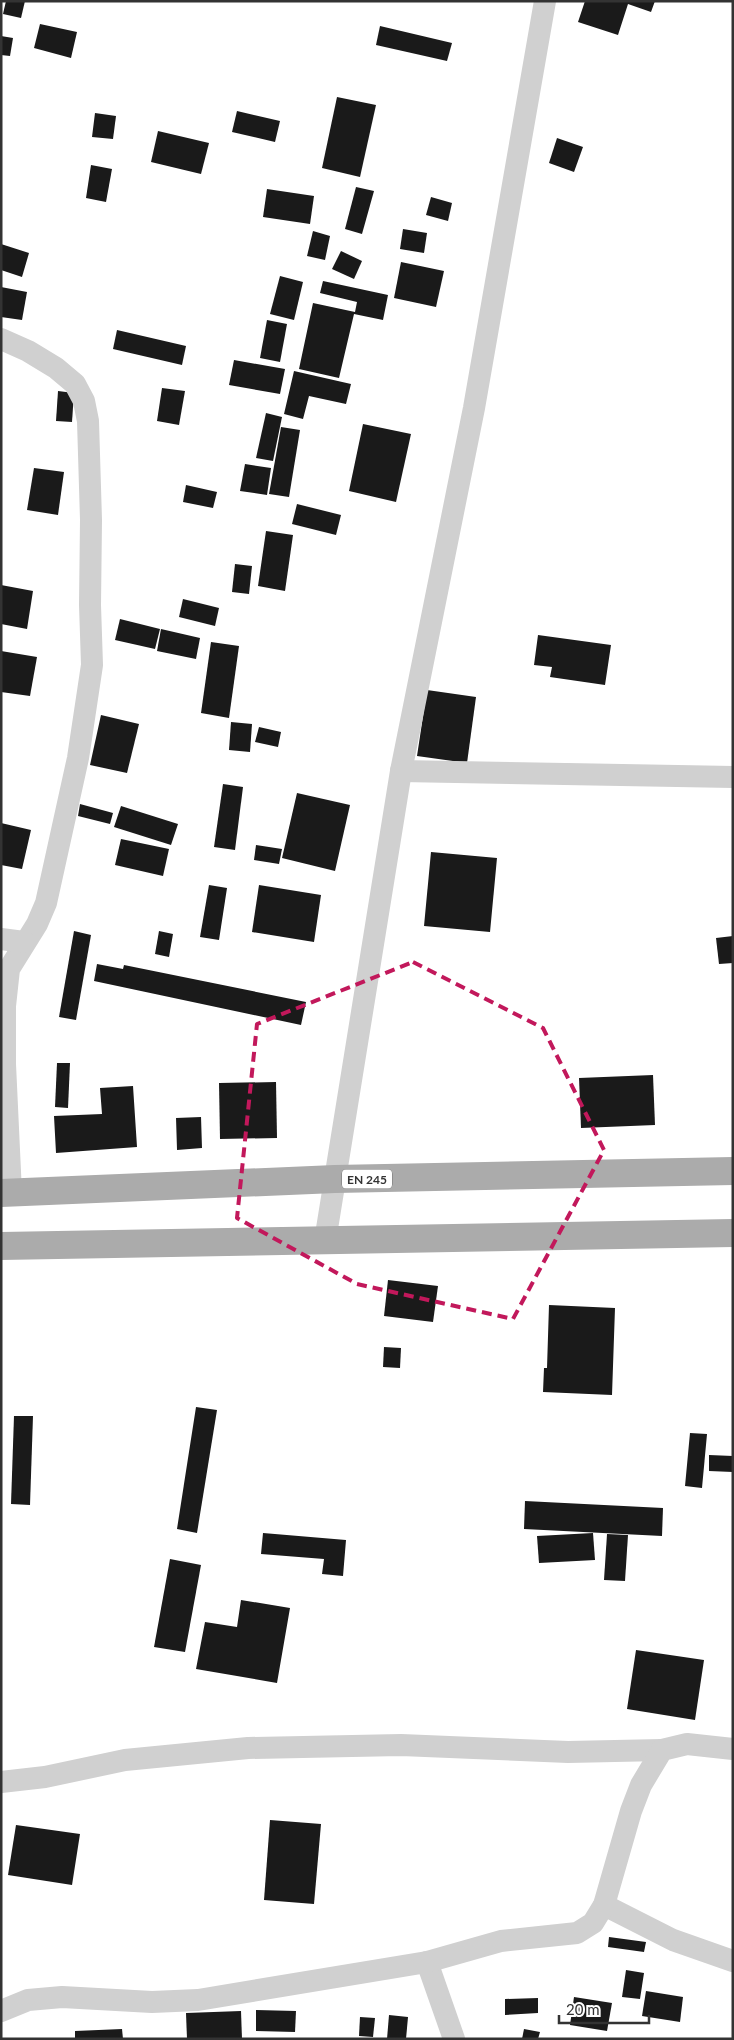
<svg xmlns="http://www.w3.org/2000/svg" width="734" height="2040" viewBox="0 0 734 2040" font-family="Lato,sans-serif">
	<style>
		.building { fill: #1a1a1a }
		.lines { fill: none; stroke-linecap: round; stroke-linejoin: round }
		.street { stroke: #d0d0d0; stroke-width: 22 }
		.primary { stroke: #ababab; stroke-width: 28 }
		.marked { fill: none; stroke: #c2185b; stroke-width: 4; stroke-dasharray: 10 6; stroke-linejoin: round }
		.labels { text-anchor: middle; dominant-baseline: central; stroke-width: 5; stroke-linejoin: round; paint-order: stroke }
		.shield { fill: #fff; stroke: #707070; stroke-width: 1 }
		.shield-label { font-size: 12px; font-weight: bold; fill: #333 }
	</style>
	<rect width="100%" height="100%" fill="#fff"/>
	<g class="building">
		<polygon points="6,1 25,1 21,18 3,14"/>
		<polygon points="585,1 655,1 651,12 628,4 618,35 578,22"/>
		<polygon points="40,24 77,32 71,58 34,48"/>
		<polygon points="380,26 452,43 447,61 376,45"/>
		<polygon points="1,36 13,38 10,56 1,55"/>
		<polygon points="337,97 376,105 360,177 322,168"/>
		<polygon points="237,111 280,121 275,142 232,132"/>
		<polygon points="95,113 116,116 113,139 92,137"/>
		<polygon points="158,131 209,143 201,174 151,162"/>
		<polygon points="557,138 583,147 574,172 549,163"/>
		<polygon points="91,165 112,169 106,202 86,198"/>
		<polygon points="356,187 374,191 362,234 345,229"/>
		<polygon points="267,189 314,196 310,224 263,217"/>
		<polygon points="431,197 452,203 448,221 426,215"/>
		<polygon points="403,229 427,233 424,253 400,249"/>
		<polygon points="313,231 330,236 325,260 307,256"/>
		<polygon points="1,244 29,253 22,277 1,270"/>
		<polygon points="341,251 362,261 354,279 332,269"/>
		<polygon points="401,262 444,271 436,307 394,298"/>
		<polygon points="280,276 303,282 294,320 270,314"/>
		<polygon points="323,281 388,295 383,320 354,314 339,378 299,369 313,303 355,312 357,302 320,293"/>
		<polygon points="1,287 27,292 22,320 1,317"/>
		<polygon points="267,320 287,324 280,362 260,358"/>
		<polygon points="117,330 186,346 182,365 113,349"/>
		<polygon points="234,360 285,369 280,394 229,385"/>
		<polygon points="294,371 351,384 346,404 309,396 303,419 284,414"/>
		<polygon points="162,388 185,391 179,425 157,421"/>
		<polygon points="58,391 74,393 72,422 56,421"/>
		<polygon points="266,413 282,417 273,461 256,458"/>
		<polygon points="363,424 411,434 396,502 349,491"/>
		<polygon points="281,427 300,430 289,497 269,494"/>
		<polygon points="245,464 271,468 267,495 240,491"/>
		<polygon points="34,468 64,472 58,515 27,510"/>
		<polygon points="186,485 217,492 213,508 183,502"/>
		<polygon points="297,504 341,515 336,535 292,524"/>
		<polygon points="266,531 293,535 285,591 258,586"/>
		<polygon points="235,564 252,566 249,594 232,592"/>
		<polygon points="1,585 33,591 27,629 1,624"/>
		<polygon points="183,599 219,608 215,626 179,617"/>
		<polygon points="120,619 160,629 155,649 115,640"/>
		<polygon points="161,629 200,638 196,659 157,651"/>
		<polygon points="538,635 611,645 605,685 550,677 552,667 534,665"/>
		<polygon points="211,642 239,646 229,718 201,713"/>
		<polygon points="1,651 37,657 30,696 1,692"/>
		<polygon points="427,690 476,697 467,763 417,756"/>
		<polygon points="101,715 139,724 127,773 90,765"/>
		<polygon points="231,722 252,724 250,752 229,750"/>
		<polygon points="259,727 281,732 278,747 255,742"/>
		<polygon points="223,784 243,787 235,850 214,847"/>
		<polygon points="297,793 350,805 335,871 282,858"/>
		<polygon points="80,804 113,813 110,824 78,816"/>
		<polygon points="121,806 178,824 171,845 114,827"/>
		<polygon points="1,823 31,830 22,869 1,865"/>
		<polygon points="121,839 169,849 163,876 115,865"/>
		<polygon points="256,845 282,849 279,864 254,860"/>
		<polygon points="431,852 497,858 490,932 424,926"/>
		<polygon points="209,885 227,888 219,940 200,937"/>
		<polygon points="259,885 321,895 314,942 252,932"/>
		<polygon points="74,931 91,935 76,1020 59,1017"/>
		<polygon points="159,931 173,934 169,957 155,954"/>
		<polygon points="733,936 733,963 719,964 716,938"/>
		<polygon points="97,964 123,969 124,965 306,1002 301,1025 94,981"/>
		<polygon points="57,1063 70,1063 68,1108 55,1107"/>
		<polygon points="653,1075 655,1125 581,1128 579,1078"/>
		<polygon points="276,1082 277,1138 220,1139 219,1083"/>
		<polygon points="133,1086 137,1147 56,1153 54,1116 102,1114 100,1088"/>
		<polygon points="201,1117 202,1148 177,1150 176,1118"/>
		<polygon points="388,1280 438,1286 433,1322 384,1316"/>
		<polygon points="549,1305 615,1308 612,1395 543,1392 544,1368 547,1368"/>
		<polygon points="384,1347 401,1348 400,1368 383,1367"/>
		<polygon points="196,1407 217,1410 197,1533 177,1529"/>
		<polygon points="14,1416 33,1416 30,1505 11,1504"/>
		<polygon points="690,1433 707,1434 702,1488 685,1486"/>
		<polygon points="709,1455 733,1456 733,1472 709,1471"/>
		<polygon points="525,1501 663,1508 662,1536 524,1529"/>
		<polygon points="263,1533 346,1540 343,1576 322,1574 324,1559 261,1554"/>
		<polygon points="593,1533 595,1560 539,1563 537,1536"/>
		<polygon points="607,1534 628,1535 625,1581 604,1580"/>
		<polygon points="170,1559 201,1565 185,1652 154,1647"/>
		<polygon points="241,1600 290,1608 277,1683 196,1669 205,1622 237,1627"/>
		<polygon points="636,1650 704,1660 695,1720 627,1709"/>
		<polygon points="270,1820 321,1824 314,1904 264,1900"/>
		<polygon points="16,1825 80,1834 72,1885 8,1875"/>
		<polygon points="609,1937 646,1942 644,1952 608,1947"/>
		<polygon points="626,1970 644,1973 640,1999 622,1997"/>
		<polygon points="646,1991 683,1997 680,2022 642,2016"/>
		<polygon points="574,1997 612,2003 607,2031 570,2025"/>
		<polygon points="538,1998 538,2013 505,2015 505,1999"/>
		<polygon points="256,2010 296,2011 295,2032 256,2031"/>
		<polygon points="241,2011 242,2039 187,2039 186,2013"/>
		<polygon points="389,2015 408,2017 406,2039 387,2039"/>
		<polygon points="360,2017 375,2018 373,2037 359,2036"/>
		<polygon points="122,2029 123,2039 75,2039 75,2031"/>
		<polygon points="524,2029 540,2032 538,2039 522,2039"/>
	</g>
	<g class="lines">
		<g class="street">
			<polyline points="1,339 28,351 56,368 75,384 84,401 88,421 91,520 90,605 92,665 78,758 46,903 37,924 9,969 5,1006 5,1064 11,1193"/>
			<polyline points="401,771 733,777"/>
			<polyline points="1,939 24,942"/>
			<polyline points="325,1241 401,771 474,408 545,1"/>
			<polyline points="1,1782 45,1777 125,1760 248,1748 401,1745 568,1752 662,1750"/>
			<polyline points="604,1905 673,1940 733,1961"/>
			<polyline points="427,1962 454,2039"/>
			<polyline points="1,2011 28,2000 62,1997 152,2002 198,2000 427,1962 501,1941 577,1933 593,1923 604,1905 631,1811 641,1785 662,1750 687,1744 733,1749"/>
		</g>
		<g class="primary">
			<polyline points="1,1193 335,1179 733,1171"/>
			<polyline points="1,1246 733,1233"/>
		</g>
	</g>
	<path class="marked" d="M413,962L543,1028L604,1150L513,1319L357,1284L237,1218L257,1024Z"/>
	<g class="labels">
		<rect class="shield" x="342" y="1169.5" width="50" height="19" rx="4"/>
		<g class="shield-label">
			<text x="367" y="1179">EN 245</text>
		</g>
	</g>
	<rect width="734" height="2040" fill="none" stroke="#333333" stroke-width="5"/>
	<path d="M559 2015v8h90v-8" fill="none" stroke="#333333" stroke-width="2.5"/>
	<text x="566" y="2015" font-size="15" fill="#333333" stroke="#ffffff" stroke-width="4" paint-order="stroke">20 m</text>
</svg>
